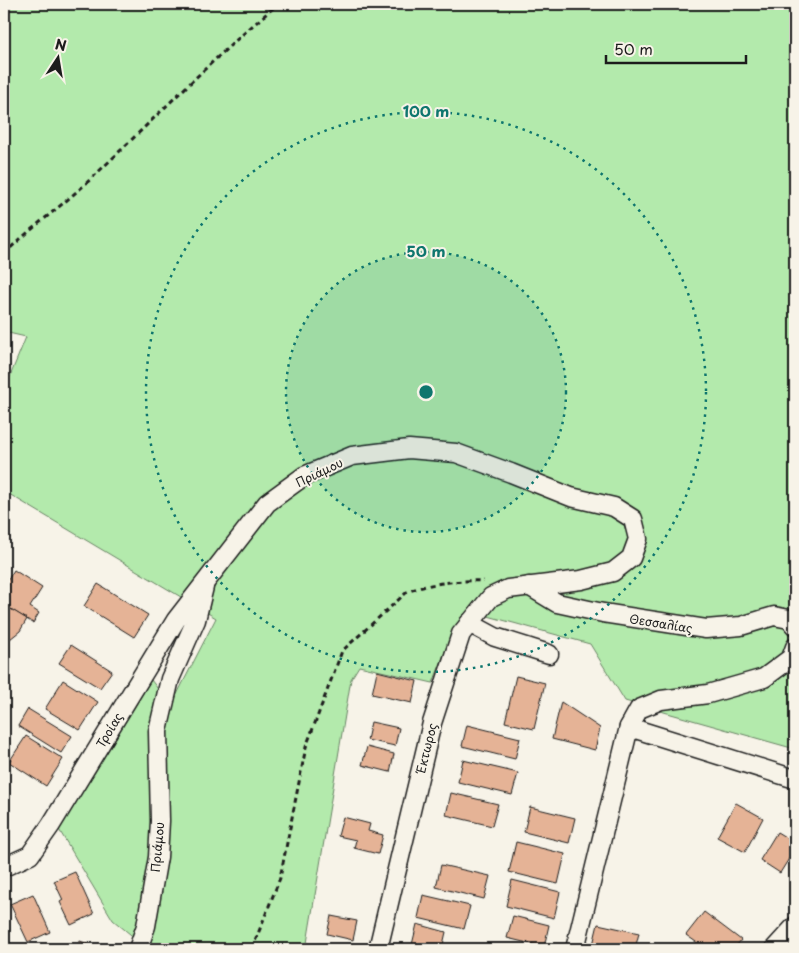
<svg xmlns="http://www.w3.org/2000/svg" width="799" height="953" viewBox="0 0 799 953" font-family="'Playpen Sans',sans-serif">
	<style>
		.green { fill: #b3eaac; stroke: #688364 }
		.building { fill: #e5b396; stroke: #1c1c1c }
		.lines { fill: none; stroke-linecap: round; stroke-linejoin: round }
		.street-casing { stroke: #1c1c1c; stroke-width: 21 }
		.path { stroke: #1c1c1c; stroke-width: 3; stroke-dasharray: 5 4; stroke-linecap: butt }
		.street { stroke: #f7f3e8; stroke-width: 18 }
		.ring { fill: none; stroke: #0f766e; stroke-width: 2.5; stroke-dasharray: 2.5 5 }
		.labels { text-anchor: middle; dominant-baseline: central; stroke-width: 4; stroke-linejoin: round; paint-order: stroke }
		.street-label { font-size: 12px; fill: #1c1c1c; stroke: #f7f3e8 }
		.centre { fill: #0f766e; stroke: #f7f3e8; stroke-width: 2.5 }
		.ring-label { font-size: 15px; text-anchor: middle; font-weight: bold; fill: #0f766e; stroke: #f7f3e8; stroke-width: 4; stroke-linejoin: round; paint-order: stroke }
	</style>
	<rect width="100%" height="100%" fill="#f7f3e8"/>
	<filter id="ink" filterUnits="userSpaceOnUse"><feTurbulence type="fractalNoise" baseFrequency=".02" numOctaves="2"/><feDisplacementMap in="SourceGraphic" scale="10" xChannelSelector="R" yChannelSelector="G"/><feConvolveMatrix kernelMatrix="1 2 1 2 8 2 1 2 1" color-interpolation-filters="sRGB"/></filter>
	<g filter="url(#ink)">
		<polygon class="green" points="4,4 795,4 795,749 625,701 590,644 477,613 453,631 433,683 359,666 351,679 306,949 148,949 113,920 58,828 92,777 151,680 171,706 216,618 4,491 4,391 26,337 4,332"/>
		<g class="building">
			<polygon points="14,570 42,588 30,607 39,613 33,623 4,605 4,601 8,595 4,593 4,586"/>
			<polygon points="98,584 148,615 134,637 84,606"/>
			<polygon points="4,605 27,619 20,631 10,639 4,639"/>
			<polygon points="71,645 112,671 100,688 59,663"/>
			<polygon points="377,671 417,681 412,703 372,694"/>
			<polygon points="516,676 545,683 534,729 505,722"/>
			<polygon points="63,680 98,702 80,730 45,709"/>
			<polygon points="561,702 600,728 595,750 552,739"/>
			<polygon points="28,709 72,736 61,753 18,726"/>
			<polygon points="371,722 399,728 395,746 367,740"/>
			<polygon points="467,725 520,738 515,759 462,746"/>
			<polygon points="26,736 63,759 46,786 9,762"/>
			<polygon points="367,747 394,754 390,772 362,765"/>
			<polygon points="463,760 518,773 512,795 458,782"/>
			<polygon points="451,793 498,804 492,826 446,815"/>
			<polygon points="736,803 763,818 745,852 717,837"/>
			<polygon points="530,807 575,818 569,843 524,832"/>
			<polygon points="343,817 370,824 368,831 383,835 378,854 354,848 356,840 338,836"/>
			<polygon points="777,832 795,843 795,849 780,873 760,860"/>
			<polygon points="516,842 565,854 558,884 509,872"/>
			<polygon points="441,865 490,876 484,899 436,887"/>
			<polygon points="75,872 94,914 71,925 60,902 63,900 54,881"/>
			<polygon points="512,880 560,892 554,918 506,906"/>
			<polygon points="33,894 50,932 28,942 10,904"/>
			<polygon points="423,895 470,906 464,929 418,918"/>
			<polygon points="704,912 741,940 734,949 706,949 686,935"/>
			<polygon points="331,916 357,921 353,940 327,934"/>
			<polygon points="513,916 549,925 544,947 507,938"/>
			<polygon points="417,924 446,932 442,949 411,949"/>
			<polygon points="598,924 639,933 635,949 592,949"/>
			<polygon points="80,941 94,946 92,949 77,949"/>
		</g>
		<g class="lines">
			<defs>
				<g id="street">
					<polyline points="529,586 557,603 603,613 706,629 741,626 774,616 789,619 795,626"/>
					<polyline points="469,623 495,637 549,654"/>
					<polyline points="629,727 795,779"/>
					<polyline points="4,867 30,855 51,825 176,620 267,503 304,476 352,456 409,449 456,453 511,473 571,497 614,507 633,519 638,539 631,558 613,572 581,580 508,589 491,597 461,634 432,723 378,949"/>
					<polyline points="138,949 146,926 158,857 160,821 158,731 170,679 196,620 204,587"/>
					<polyline points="575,949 629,727 639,709 661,700 708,694 764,678 791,658 795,647"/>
					<polyline points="774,949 795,926"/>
				</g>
			</defs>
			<use href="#street" class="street-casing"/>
			<g class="path">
				<path d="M4,254C33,226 66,203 95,175C156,117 214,57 278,4"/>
				<path d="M252,949L280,878L306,747L342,651L407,592C429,583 458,580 483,581"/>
			</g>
			<use href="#street" class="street"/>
		</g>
	</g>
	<circle cx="426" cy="392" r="140" fill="#0f766e" fill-opacity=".12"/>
	<g class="ring">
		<circle cx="426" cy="392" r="140"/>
		<circle cx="426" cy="392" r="280"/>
	</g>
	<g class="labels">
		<g class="street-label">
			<text transform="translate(319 472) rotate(-26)">Πριάμου</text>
			<text transform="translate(661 623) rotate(9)">Θεσσαλίας</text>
			<text transform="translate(109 730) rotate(-59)">Τροίας</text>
			<text transform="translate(426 748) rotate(-76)">Έκτωρος</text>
			<text transform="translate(157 847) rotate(-85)">Πριάμου</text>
		</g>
	</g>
	<circle cx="426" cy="392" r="8" class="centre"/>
	<g class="ring-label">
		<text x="426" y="117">100 m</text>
		<text x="426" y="257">50 m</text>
	</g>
	<rect width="799" height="953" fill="none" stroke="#f7f3e8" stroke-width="20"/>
	<rect x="10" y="10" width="779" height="933" fill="none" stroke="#1c1c1c" stroke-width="2" filter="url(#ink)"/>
	<g transform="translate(58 58) rotate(12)" stroke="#f7f3e8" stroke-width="4" paint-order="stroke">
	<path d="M0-4L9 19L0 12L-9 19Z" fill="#1c1c1c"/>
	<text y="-8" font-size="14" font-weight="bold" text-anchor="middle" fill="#1c1c1c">N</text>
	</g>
	<path d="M606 55v8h140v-8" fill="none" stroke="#1c1c1c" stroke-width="2.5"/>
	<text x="614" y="55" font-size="15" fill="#1c1c1c" stroke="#f7f3e8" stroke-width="4" paint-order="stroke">50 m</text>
</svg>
